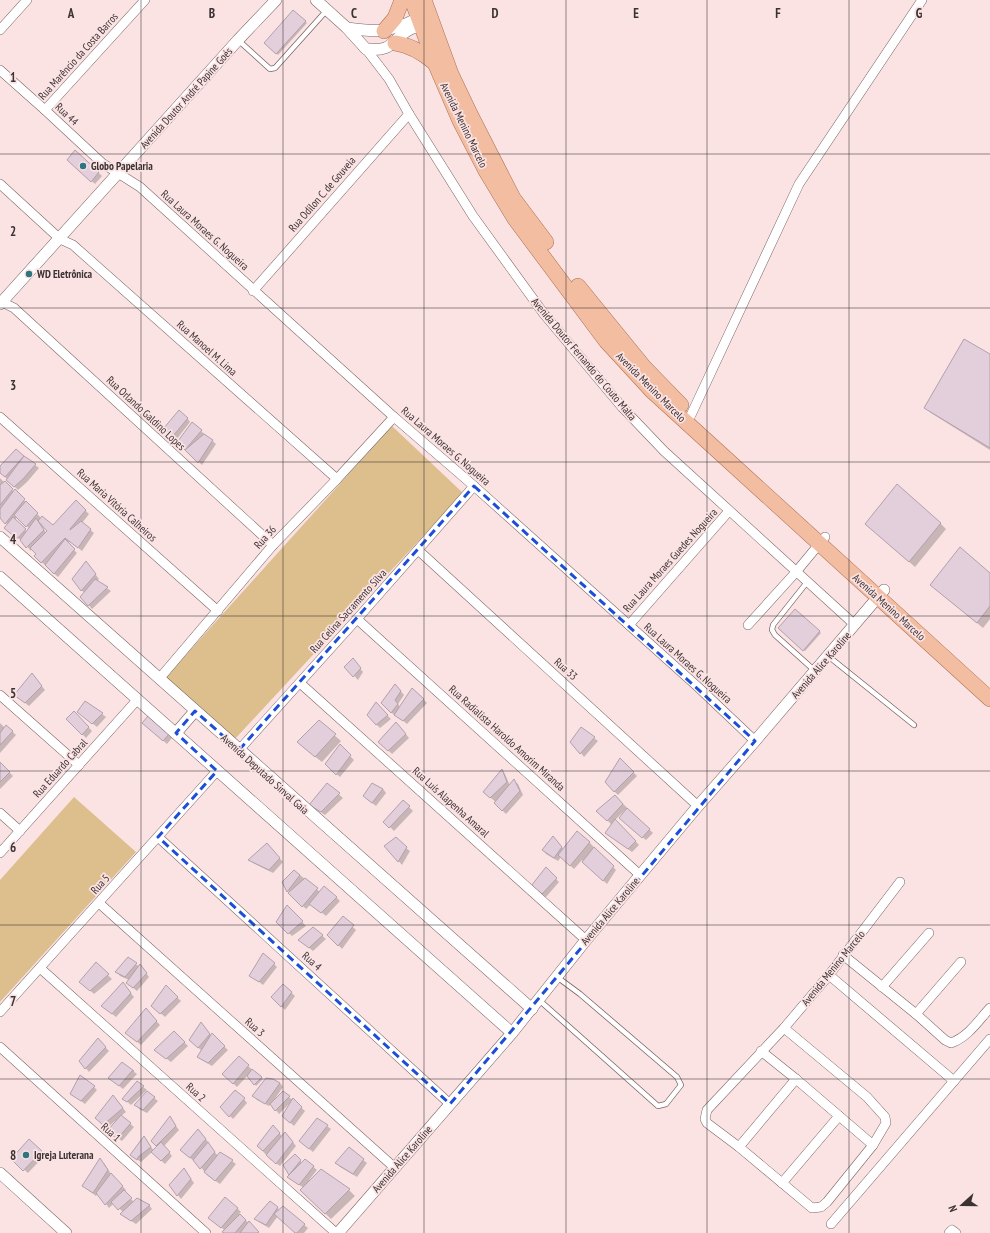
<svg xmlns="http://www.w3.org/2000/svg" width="990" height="1233" viewBox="0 0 990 1233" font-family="'PT Sans Narrow',sans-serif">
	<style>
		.green { fill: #ddbf8d }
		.shadow { fill: #0003; fill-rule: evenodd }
		.building { fill: #e3cfdb; stroke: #b2a0ab }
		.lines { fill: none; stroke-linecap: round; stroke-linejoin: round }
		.service-casing { stroke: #796566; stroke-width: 6 }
		.minor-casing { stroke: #796566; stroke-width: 10 }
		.tertiary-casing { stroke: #796566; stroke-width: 12 }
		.primary-casing { stroke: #ad7052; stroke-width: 16 }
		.service { stroke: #fff; stroke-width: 4.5 }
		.minor { stroke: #fff; stroke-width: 9 }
		.tertiary { stroke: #fff; stroke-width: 11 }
		.primary { stroke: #f2bda1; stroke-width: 15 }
		.marked { fill: none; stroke: #1d4ed8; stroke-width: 3; stroke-dasharray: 8 5; stroke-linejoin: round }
		.grid { fill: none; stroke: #3b3233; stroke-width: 1; stroke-opacity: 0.55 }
		.poi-dot { fill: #2e7580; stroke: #fbe3e4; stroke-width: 1.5 }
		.labels { text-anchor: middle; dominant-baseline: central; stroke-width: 3.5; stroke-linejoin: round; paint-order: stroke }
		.street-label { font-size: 11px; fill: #3b3233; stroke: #fbe3e4 }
		.poi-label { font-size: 11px; font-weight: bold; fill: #3b3233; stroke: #fbe3e4; text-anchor: start }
		.grid-label { font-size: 13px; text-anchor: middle; font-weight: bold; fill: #3b3233; stroke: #fbe3e4; stroke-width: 3.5; stroke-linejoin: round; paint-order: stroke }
	</style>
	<rect width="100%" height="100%" fill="#fbe3e4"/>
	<g class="green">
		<polygon points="392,426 463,493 234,740 166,677"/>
		<polygon points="74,797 136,852 0,1002 0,880"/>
	</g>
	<g class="shadow">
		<polygon points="294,12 307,23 278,55 265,43"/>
		<polygon points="75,151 102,176 95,184 68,160"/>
		<polygon points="990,355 990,450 931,413 926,408"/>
		<polygon points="187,418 190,422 177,439 164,429"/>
		<polygon points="201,431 216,444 202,465 186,450 179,441"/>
		<polygon points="23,456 39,468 27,482 18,490 0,472 0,468"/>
		<path d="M0,478L14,492L15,491L41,518L54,527L76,502L89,514L82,523L94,533L82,551L70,541L67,543L77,553L58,577L35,556L37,554L32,549L31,551L22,541L9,531L8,525L0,517ZM17,517L29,528L27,532L15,520ZM43,525L48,531L46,533L42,526Z"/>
		<polygon points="940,523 946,529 915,567 866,524"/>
		<polygon points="89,566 99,579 97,581 111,591 92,609 82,597 85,593 81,590"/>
		<polygon points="990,574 990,619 983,628 937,590"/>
		<polygon points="795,610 821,633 805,651 779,628"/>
		<polygon points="356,663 363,672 358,680 346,667"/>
		<polygon points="35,678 45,690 29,706 15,695"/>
		<polygon points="399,689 404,695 398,704 400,707 413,689 427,703 407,724 396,715 395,716 382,703"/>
		<polygon points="376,704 391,719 380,728 376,724"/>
		<polygon points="102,714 106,717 97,727 82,715"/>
		<polygon points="78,716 92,731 86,738 68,719"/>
		<polygon points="319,722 341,741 322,762 304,748"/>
		<polygon points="0,723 5,728 7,726 16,735 0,753"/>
		<polygon points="147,726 168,735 172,738 167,744"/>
		<polygon points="400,727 409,738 392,754 380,742"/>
		<polygon points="581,728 598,741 584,757 581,753"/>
		<polygon points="340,746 354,760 340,777 330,768"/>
		<polygon points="620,759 637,776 618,795 614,791"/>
		<polygon points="0,763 13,776 0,789"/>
		<polygon points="502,770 505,774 510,786 514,781 518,784 523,795 506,814 495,803 496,802 487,795"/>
		<polygon points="327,784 343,798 325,815 314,808 310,805"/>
		<polygon points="373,784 383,789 386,793 376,806 368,800"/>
		<polygon points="615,796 653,833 646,840 624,822 626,811 625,810 615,820 639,845 632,852 610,836 612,825 598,811"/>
		<polygon points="403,801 413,811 394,831 385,822"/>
		<polygon points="578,833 590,843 616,870 607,884 582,860 574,869 561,857 558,861 546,854 543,850 557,841 564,850"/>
		<polygon points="386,846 406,848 410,851 402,865"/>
		<polygon points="270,848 283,862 273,873 253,863 249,860"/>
		<polygon points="546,869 559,882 546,897 536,889"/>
		<polygon points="300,875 320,892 336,897 340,901 326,916 311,904 306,909 288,891 283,883"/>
		<polygon points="288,907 306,926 292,936 277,922"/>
		<polygon points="343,918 356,930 342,949 329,935"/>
		<polygon points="313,928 326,939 313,951 303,943"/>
		<polygon points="264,954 277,967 263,985 250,975"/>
		<polygon points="128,959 143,969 149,977 137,991 127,983 129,980 120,976 117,972"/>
		<polygon points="96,964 112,979 94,994 81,982"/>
		<polygon points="283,985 295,996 285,1010 272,997"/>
		<polygon points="126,987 134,997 116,1017 106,1009"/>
		<polygon points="166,987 181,1001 165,1017 156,1009"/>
		<polygon points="146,1010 160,1025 141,1045 130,1036"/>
		<polygon points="204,1027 211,1036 212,1035 228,1050 212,1066 202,1060 198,1057 202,1051 194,1044"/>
		<polygon points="174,1032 188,1046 171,1062 155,1050"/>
		<polygon points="98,1040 109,1051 89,1072 80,1061"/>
		<polygon points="122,1063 137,1074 123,1089 113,1081"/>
		<polygon points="248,1066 263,1079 256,1086 248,1075 237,1087 223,1074"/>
		<polygon points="272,1080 280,1083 283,1087 274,1100 275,1100 283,1093 293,1100 305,1111 294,1126 283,1116 290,1103 279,1114 271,1104 269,1106 257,1100 254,1096"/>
		<polygon points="137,1082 147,1090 131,1105 124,1099"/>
		<polygon points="94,1087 97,1090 85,1104 71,1094"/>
		<polygon points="147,1092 158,1101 147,1113 139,1109 136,1105"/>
		<polygon points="244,1099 247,1103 233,1119 221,1107"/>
		<polygon points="117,1100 126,1112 121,1116 134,1127 122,1141 111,1133 116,1122 115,1121 107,1128 96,1118"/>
		<polygon points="170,1118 179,1130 164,1146 172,1156 165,1164 152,1152 141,1162 135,1158 144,1137 154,1151 158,1146 152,1141"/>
		<polygon points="327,1126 331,1129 313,1152 303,1144"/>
		<polygon points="273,1127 283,1137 289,1137 296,1146 280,1166 270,1159 258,1146"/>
		<polygon points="198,1130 209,1143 208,1144 218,1156 232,1161 236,1164 220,1184 208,1176 195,1160 194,1161 185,1154"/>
		<polygon points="29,1140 45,1155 28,1173 12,1159"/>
		<polygon points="295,1155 302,1163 305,1160 317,1170 309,1180 310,1181 322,1170 349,1190 355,1196 331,1219 301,1190 304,1188 292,1180 290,1175 284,1165"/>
		<polygon points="363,1160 367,1163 357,1177 340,1167 337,1163"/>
		<polygon points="104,1163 111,1174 126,1190 124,1192 134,1202 149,1205 152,1209 136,1224 125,1217 121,1214 123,1212 114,1203 109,1208 98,1193 96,1196 83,1186"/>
		<polygon points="184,1169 194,1183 181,1199 170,1185"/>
		<polygon points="270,1202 280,1210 283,1207 308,1228 304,1233 296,1233 278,1216 269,1228 259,1222 256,1219"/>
		<polygon points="238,1209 241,1212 239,1214 259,1233 224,1233 226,1232 218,1224 217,1225 209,1218"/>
	</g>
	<g class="building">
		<polygon points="293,10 306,21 276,54 264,43"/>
		<polygon points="75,150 99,172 91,182 67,160"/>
		<polygon points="964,339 990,354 990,448 924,408"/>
		<polygon points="179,410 188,418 173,436 163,429"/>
		<polygon points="192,422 202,430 185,450 178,441"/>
		<polygon points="204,434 213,440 198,463 185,450"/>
		<polygon points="16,449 24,456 5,477 0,473 0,466"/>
		<polygon points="24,456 36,464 23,479 14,487 6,480"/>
		<polygon points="5,481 13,489 0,505 0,485"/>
		<polygon points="897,484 941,523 909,562 865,524"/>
		<polygon points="15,489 25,499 5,524 0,518 0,509"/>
		<polygon points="76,500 86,510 70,529 70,530 81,521 91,529 78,548 65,538 41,563 34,556 36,554 30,548 47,531 38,521 42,516 53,525"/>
		<polygon points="26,501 38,513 26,527 14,515"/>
		<polygon points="13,517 26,529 18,538 16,538 4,528"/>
		<polygon points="36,518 44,530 26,548 20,540"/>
		<polygon points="65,539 75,549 54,574 45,565"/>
		<polygon points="960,547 990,573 990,606 977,623 930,585"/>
		<polygon points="86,561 96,574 81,591 72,579"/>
		<polygon points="95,579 108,587 88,606 80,597"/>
		<polygon points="795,609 820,631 803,651 778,628"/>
		<polygon points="353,658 361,668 353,677 344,667"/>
		<polygon points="32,673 42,686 25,703 14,695"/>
		<polygon points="395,684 401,691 395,700 398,704 391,713 381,703"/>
		<polygon points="412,688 424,699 403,721 394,715"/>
		<polygon points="85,701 103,713 92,724 77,712"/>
		<polygon points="376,702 388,715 376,725 367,715"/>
		<polygon points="74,711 89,727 82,735 66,719"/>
		<polygon points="148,716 169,734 163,741 142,723"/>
		<polygon points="319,720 336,734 315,757 297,742"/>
		<polygon points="396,722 406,734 388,751 378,742"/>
		<polygon points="6,725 13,731 0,745 0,733"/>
		<polygon points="581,727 595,737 580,754 570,742"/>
		<polygon points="340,744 351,755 336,775 325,764"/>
		<polygon points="620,758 634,772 614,792 605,782"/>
		<polygon points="0,762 10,772 0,782"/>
		<polygon points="502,769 507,782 490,798 483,792"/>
		<polygon points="514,779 520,791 502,811 494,803"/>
		<polygon points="327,783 340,793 321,812 309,805"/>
		<polygon points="372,783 383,789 372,803 363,796"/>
		<polygon points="615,795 623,804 607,821 596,811"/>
		<polygon points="403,800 410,806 389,828 383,822"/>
		<polygon points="627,808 650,829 642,838 619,818"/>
		<polygon points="615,819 636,841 628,849 605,833"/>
		<polygon points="577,831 590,842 570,866 558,855"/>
		<polygon points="553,836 562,847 554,858 542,850"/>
		<polygon points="396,837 407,847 398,862 384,846"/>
		<polygon points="267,843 280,858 269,870 248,860"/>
		<polygon points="594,847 614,866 603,881 582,862"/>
		<polygon points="546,867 557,878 542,894 531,886"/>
		<polygon points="294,870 300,875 287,892 282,882"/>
		<polygon points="305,878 318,888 302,907 288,893"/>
		<polygon points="324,886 337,897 321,913 309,904"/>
		<polygon points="287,905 303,921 288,934 276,922"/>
		<polygon points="343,916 354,925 338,946 327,935"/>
		<polygon points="313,927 323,935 309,948 298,940"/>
		<polygon points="263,953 275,963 259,982 249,976"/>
		<polygon points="128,957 137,963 125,977 115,972"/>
		<polygon points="96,962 109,974 90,991 79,982"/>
		<polygon points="140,964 147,973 133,988 126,983"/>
		<polygon points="123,982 131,993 112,1014 101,1006"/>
		<polygon points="283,984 292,992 281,1007 271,997"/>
		<polygon points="166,985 178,997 160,1014 151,1006"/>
		<polygon points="146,1008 157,1021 137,1042 125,1033"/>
		<polygon points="201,1022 210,1034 198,1048 189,1040"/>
		<polygon points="174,1031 185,1042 166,1059 154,1050"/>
		<polygon points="212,1033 225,1046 208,1063 197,1057"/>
		<polygon points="98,1038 106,1047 85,1069 79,1061"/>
		<polygon points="239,1056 249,1065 233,1084 222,1074"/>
		<polygon points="122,1062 134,1071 132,1071 119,1086 108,1078"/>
		<polygon points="252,1069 262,1077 254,1085 247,1076"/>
		<polygon points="80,1075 95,1086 81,1101 70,1094"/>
		<polygon points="266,1078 273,1079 280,1083 265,1104 252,1096"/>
		<polygon points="137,1081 144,1086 127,1102 122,1099"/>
		<polygon points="235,1090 245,1098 229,1117 220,1107"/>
		<polygon points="147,1091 155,1097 143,1110 134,1105"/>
		<polygon points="283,1091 290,1096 275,1111 270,1104"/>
		<polygon points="113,1095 123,1108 103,1125 95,1118"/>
		<polygon points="293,1098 302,1107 290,1123 282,1116"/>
		<polygon points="121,1115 131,1123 117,1139 107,1131"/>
		<polygon points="170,1116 176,1126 156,1146 151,1141"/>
		<polygon points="317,1118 328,1125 309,1149 299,1141"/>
		<polygon points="273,1125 280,1133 263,1151 257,1146"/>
		<polygon points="198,1129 206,1139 190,1158 180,1150"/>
		<polygon points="285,1132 293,1142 276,1164 266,1155"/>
		<polygon points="144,1136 151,1147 138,1157 137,1160 130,1155"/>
		<polygon points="29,1139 42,1151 23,1171 11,1159"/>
		<polygon points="161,1142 170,1152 161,1161 151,1152"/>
		<polygon points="208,1142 215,1152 200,1169 193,1160"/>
		<polygon points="349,1147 364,1159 353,1174 335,1163"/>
		<polygon points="220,1152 233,1160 215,1181 204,1172"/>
		<polygon points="295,1154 301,1160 289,1175 283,1165"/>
		<polygon points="100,1158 108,1170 93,1193 82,1186"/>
		<polygon points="305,1159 314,1166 299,1185 287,1177"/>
		<polygon points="184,1168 191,1179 177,1196 169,1185"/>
		<polygon points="321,1169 350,1189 325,1214 300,1190"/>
		<polygon points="111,1173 123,1186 105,1205 96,1193"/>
		<polygon points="124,1190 132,1198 118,1210 111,1202"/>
		<polygon points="225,1197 238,1208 221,1228 208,1218"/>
		<polygon points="137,1198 150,1205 131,1221 120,1214"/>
		<polygon points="270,1201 278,1207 266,1225 254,1219"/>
		<polygon points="283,1206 305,1224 297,1233 295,1233 274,1214"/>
		<polygon points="240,1214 246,1220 235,1233 224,1233 222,1232"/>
		<polygon points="249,1221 259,1232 257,1233 240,1233"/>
	</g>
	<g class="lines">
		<defs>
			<g id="service">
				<polyline points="238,40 270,69 275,68 327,10"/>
				<polyline points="808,581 773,625 772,630 775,635 814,670"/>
				<polyline points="828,656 914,725"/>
				<polyline points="539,1000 658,1106 666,1104 681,1085 677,1077 580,994 557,977"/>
			</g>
			<g id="minor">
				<polyline points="0,30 27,0"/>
				<polyline points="366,49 389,79 409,114 473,216 544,314 622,407 664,451 855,625"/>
				<polyline points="0,70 45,110 102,163 140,187 394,417 474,486 698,687 755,741"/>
				<polyline points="45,110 145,0"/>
				<polyline points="0,184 60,239 73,245 337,479"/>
				<polyline points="253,291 409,114"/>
				<polyline points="0,301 14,308 273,545"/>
				<polyline points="691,415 799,184 922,0"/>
				<polyline points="0,417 218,611"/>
				<polyline points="418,550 698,806"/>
				<polyline points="357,619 640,875"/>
				<polyline points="629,625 729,511"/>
				<polyline points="748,625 796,572 825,537"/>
				<polyline points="159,679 273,545 337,479 394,417"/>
				<polyline points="300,683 586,940"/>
				<polyline points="0,695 79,765"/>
				<polyline points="239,750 357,619 474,486"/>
				<polyline points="0,813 20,831"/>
				<polyline points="158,837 450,1104"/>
				<polyline points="0,853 137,700"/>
				<polyline points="99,903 395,1168"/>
				<path d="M843,955L916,1014L945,1040L951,1043C968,1037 978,1021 990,1008"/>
				<polyline points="40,968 336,1233"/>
				<polyline points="829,975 954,1081"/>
				<polyline points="882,987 929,933"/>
				<polyline points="0,1012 217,771"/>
				<polyline points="916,1014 961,962"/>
				<polyline points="784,1028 867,1097 885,1117 886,1123 873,1145 827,1202 821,1207 812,1208 739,1147 707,1123 705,1119 707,1110 784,1028 829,975 900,882"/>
				<polyline points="0,1047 206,1233"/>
				<polyline points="761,1051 796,1079 873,1145"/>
				<polyline points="739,1147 796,1079"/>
				<polyline points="782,1183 839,1116"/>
				<polyline points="831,1224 990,1039"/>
				<polyline points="949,1233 952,1230 956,1233"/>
			</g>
			<g id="tertiary">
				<path d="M316,0L347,28L366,49C396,53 391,37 413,28C417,26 423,25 428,23"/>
				<path d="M347,28C374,32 390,33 416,19"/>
				<polyline points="0,304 238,40 276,0"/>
				<polyline points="0,537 532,1009"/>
				<polyline points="0,577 512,1033"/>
				<polyline points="176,733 195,711"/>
				<polyline points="0,1173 66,1233"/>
				<polyline points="338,1233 512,1033 586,940 698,806 755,741 884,590"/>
			</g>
			<g id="primary">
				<polyline points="412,0 435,63 460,121 486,171 515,219 606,341 652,391 990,699"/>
				<polyline points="424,0 451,74 470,114 513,198 546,242"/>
				<polyline points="384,31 395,18 402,0"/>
				<path d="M395,43C410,45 423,53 435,63"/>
				<polyline points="578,286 644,367 681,405"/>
			</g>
		</defs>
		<use href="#service" class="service-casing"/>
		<use href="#minor" class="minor-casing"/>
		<use href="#tertiary" class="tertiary-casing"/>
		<use href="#primary" class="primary-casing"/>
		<use href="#service" class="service"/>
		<use href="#minor" class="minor"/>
		<use href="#tertiary" class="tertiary"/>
		<use href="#primary" class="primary"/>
	</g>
	<path class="marked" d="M474,486L755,741L450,1104L158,837L217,771L176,733L195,711L239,750Z"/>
	<path class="grid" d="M141,0V1233M283,0V1233M424,0V1233M566,0V1233M707,0V1233M849,0V1233M0,154H990M0,308H990M0,462H990M0,616H990M0,771H990M0,925H990M0,1079H990"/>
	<g class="poi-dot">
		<circle cx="83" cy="166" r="4"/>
		<circle cx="29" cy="274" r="4"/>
		<circle cx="26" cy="1155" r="4"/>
	</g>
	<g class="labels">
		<g class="street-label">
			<text transform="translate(78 56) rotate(-48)">Rua Marêncio da Costa Barros</text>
			<text transform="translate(186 98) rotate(-48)">Avenida Doutor André Papine Goés</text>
			<text transform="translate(67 114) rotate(43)">Rua 44</text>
			<text transform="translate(464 125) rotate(64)">Avenida Menino Marcelo</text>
			<text transform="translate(322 194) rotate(-49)">Rua Odilon C. de Gouveia</text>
			<text transform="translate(205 230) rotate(42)">Rua Laura Moraes G. Nogueira</text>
			<text transform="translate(207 348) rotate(42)">Rua Manoel M. Lima</text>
			<text transform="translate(584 359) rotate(50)">Avenida Doutor Fernando do Couto Malta</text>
			<text transform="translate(651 387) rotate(45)">Avenida Menino Marcelo</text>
			<text transform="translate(146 413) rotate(43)">Rua Orlando Galdino Lopes</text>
			<text transform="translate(446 446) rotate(41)">Rua Laura Moraes G. Nogueira</text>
			<text transform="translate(117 505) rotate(42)">Rua Maria Vitória Calheiros</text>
			<text transform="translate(265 537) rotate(-48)">Rua 36</text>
			<text transform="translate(670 560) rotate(-48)">Rua Laura Moraes Guedes Nogueira</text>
			<text transform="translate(889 607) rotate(42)">Avenida Menino Marcelo</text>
			<text transform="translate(348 611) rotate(-48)">Rua Celina Sacramento Silva</text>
			<text transform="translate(688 663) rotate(42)">Rua Laura Moraes G. Nogueira</text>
			<text transform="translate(821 665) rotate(-49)">Avenida Alice Karoline</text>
			<text transform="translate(566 669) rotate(42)">Rua 33</text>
			<text transform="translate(507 738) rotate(42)">Rua Radialista Haroldo Amorim Miranda</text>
			<text transform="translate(60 768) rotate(-48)">Rua Eduardo Cabral</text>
			<text transform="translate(265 774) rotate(42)">Avenida Deputado Sinval Gaia</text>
			<text transform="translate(451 802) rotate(42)">Rua Luís Alapenha Amaral</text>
			<text transform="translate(100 884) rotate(-48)">Rua 5</text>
			<text transform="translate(610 911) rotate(-50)">Avenida Alice Karoline</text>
			<text transform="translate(312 961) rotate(42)">Rua 4</text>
			<text transform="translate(833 968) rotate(-51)">Avenida Menino Marcelo</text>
			<text transform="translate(255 1027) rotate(42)">Rua 3</text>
			<text transform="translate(196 1092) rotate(42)">Rua 2</text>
			<text transform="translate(111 1132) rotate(42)">Rua 1</text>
			<text transform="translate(402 1159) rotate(-49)">Avenida Alice Karoline</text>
		</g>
		<g class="poi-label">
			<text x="91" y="166">Globo Papelaria</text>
			<text x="37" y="274">WD Eletrônica</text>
			<text x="34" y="1155">Igreja Luterana</text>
		</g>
	</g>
	<g class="grid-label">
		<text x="71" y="18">A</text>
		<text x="212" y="18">B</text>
		<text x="354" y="18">C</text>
		<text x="495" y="18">D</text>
		<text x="636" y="18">E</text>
		<text x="778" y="18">F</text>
		<text x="919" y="18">G</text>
		<text x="13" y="82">1</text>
		<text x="13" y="236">2</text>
		<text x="13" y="390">3</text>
		<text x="13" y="544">4</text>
		<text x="13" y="698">5</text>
		<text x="13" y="852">6</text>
		<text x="13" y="1006">7</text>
		<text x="13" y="1160">8</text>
	</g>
	<g transform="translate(962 1205) rotate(249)" stroke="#fbe3e4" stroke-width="3" paint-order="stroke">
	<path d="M0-3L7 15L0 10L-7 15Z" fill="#3b3233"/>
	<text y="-6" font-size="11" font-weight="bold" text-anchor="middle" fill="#3b3233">N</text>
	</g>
</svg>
